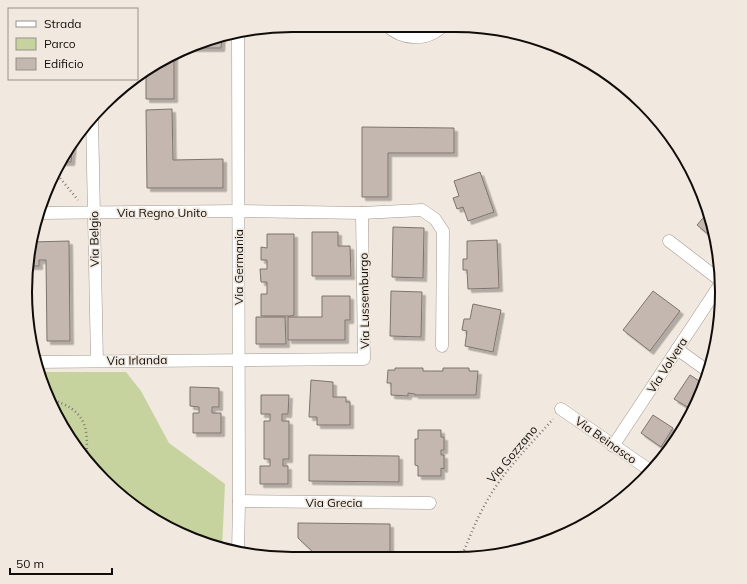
<svg xmlns="http://www.w3.org/2000/svg" width="747" height="584" viewBox="0 0 747 584" font-family="Mulish,sans-serif">
	<style>
		.green { fill: #c6d39f }
		.building { fill: #c3b7b0; stroke: #7e736d; filter: url(#shadow) }
		.lines { fill: none; stroke-linecap: round; stroke-linejoin: round }
		.minor-casing { stroke: #9f978e; stroke-width: 13 }
		.path { stroke: #7e7972; stroke-width: 2.5; stroke-dasharray: 1 3; stroke-linecap: butt }
		.minor { stroke: #fff; stroke-width: 12 }
		.labels { text-anchor: middle; dominant-baseline: central; stroke-width: 3.5; stroke-linejoin: round; paint-order: stroke }
		.street-label { font-size: 12px; fill: #0f0c09; stroke: #f1e9df }
		.rim { fill: none; stroke: #0f0c09; stroke-width: 2 }
	</style>
	<defs>
		<filter id="shadow"><feDropShadow dx="3.5" dy="3.5" stdDeviation="0" flood-color="#0004"/></filter>
	</defs>
	<rect width="100%" height="100%" fill="#f1e9df"/>
	<polygon class="green" points="126,372 141,391 169,443 225,484 222,549 190,539 143,514 91,468 61,426 39,372"/>
	<g class="building">
		<polygon points="222,35 221,48 189,48"/>
		<polygon points="174,54 174,99 146,99 146,70 158,61"/>
		<polygon points="172,109 173,160 223,159 223,188 147,188 146,110"/>
		<polygon points="362,127 454,128 454,153 388,153 388,197 362,197"/>
		<polygon points="73,143 71,162 59,162 61,159"/>
		<polygon points="480,172 494,212 468,221 463,207 457,209 453,198 459,196 454,181"/>
		<polygon points="709,211 716,241 697,225"/>
		<polygon points="393,227 424,228 423,278 392,277"/>
		<polygon points="312,232 338,232 338,246 350,246 351,276 312,276"/>
		<polygon points="267,234 294,234 294,315 291,316 261,316 261,294 267,294 267,282 261,282 260,269 267,269 267,260 261,260 261,247 267,248"/>
		<polygon points="497,240 499,288 468,289 467,270 463,270 463,259 467,259 467,241"/>
		<polygon points="69,241 70,341 47,341 46,260 39,260 39,266 28,266 32,242"/>
		<polygon points="391,291 422,292 421,337 390,336"/>
		<polygon points="653,291 680,311 650,351 623,330"/>
		<polygon points="322,296 350,296 350,320 345,320 345,340 288,340 288,317 322,317"/>
		<polygon points="473,304 501,310 493,352 465,346 467,331 462,330 464,319 470,319"/>
		<polygon points="256,317 285,317 286,344 256,344"/>
		<polygon points="395,368 423,368 423,371 443,371 443,368 469,368 469,371 478,371 476,395 415,395 415,394 408,393 408,396 391,395 391,383 387,383 388,370 395,370"/>
		<polygon points="690,375 704,384 694,411 674,399"/>
		<polygon points="311,380 333,382 333,397 346,397 346,402 350,402 350,425 317,425 317,417 309,417"/>
		<polygon points="190,387 219,388 219,407 212,407 212,413 221,413 221,433 193,433 193,413 199,413 199,407 190,406"/>
		<polygon points="261,395 289,395 288,414 282,414 282,421 289,421 289,459 283,459 283,466 288,466 288,484 260,484 260,466 270,466 270,459 264,459 264,421 270,421 270,414 261,414"/>
		<polygon points="653,415 673,428 661,447 641,433"/>
		<polygon points="418,430 441,430 441,437 444,437 444,450 441,450 441,455 444,455 444,469 441,468 441,476 418,476 418,466 415,465 415,439 418,439"/>
		<polygon points="309,455 399,456 399,482 309,481"/>
		<polygon points="298,523 390,524 390,553 313,552 298,538"/>
	</g>
	<g class="lines">
		<defs>
			<g id="minor">
				<path d="M386,25C403,41 427,42 444,25"/>
				<polyline points="92,118 97,361"/>
				<polyline points="38,213 238,211 362,213 422,210 435,219 443,231 442,346"/>
				<polyline points="669,241 721,281"/>
				<polyline points="677,349 709,372"/>
				<polyline points="34,362 364,359 362,213"/>
				<polyline points="561,409 651,471"/>
				<polyline points="613,446 721,283"/>
				<polyline points="239,501 430,503"/>
				<polyline points="238,553 239,501 238,32"/>
			</g>
		</defs>
		<use href="#minor" class="minor-casing"/>
		<g class="path">
			<polyline points="55,172 78,200"/>
			<path d="M50,399C86,410 89,426 86,461"/>
			<path d="M461,558C470,536 478,515 491,494C508,466 532,443 553,419"/>
		</g>
		<use href="#minor" class="minor"/>
	</g>
	<g class="labels">
		<g class="street-label">
			<text x="162" y="212">Via Regno Unito</text>
			<text transform="translate(94 239) rotate(-91)">Via Belgio</text>
			<text transform="translate(238 267) rotate(-90)">Via Germania</text>
			<text transform="translate(364 301) rotate(-91)">Via Lussemburgo</text>
			<text transform="translate(137 360) rotate(-1)">Via Irlanda</text>
			<text transform="translate(667 365) rotate(-57)">Via Volvera</text>
			<text transform="translate(606 440) rotate(35)">Via Beinasco</text>
			<text transform="translate(512 454) rotate(-50)">Via Gozzano</text>
			<text x="334" y="502">Via Grecia</text>
		</g>
	</g>
	<path d="M0 0H747V584H0ZM292 32H455A260 260 0 0 1 715 292V292A260 260 0 0 1 455 552H292A260 260 0 0 1 32 292V292A260 260 0 0 1 292 32Z" fill="#f1e9df" fill-rule="evenodd"/>
	<path class="rim" d="M292 32H455A260 260 0 0 1 715 292V292A260 260 0 0 1 455 552H292A260 260 0 0 1 32 292V292A260 260 0 0 1 292 32Z"/>
	<rect x="8" y="8" width="130" height="72" fill="#f1e9df" stroke="#979189"/>
	<rect x="16" y="21" width="20" height="6" fill="#ffffff" stroke="#979189"/>
	<text x="44" y="28" font-size="12" fill="#0f0c09">Strada</text>
	<rect x="16" y="38" width="20" height="12" fill="#c6d39f" stroke="#979189"/>
	<text x="44" y="48" font-size="12" fill="#0f0c09">Parco</text>
	<rect x="16" y="58" width="20" height="12" fill="#c3b7b0" stroke="#979189"/>
	<text x="44" y="68" font-size="12" fill="#0f0c09">Edificio</text>
	<path d="M10 568v6h102v-6" fill="none" stroke="#0f0c09" stroke-width="2"/>
	<text x="16" y="568" font-size="12" fill="#0f0c09" stroke="#f1e9df" stroke-width="3" paint-order="stroke">50 m</text>
</svg>
